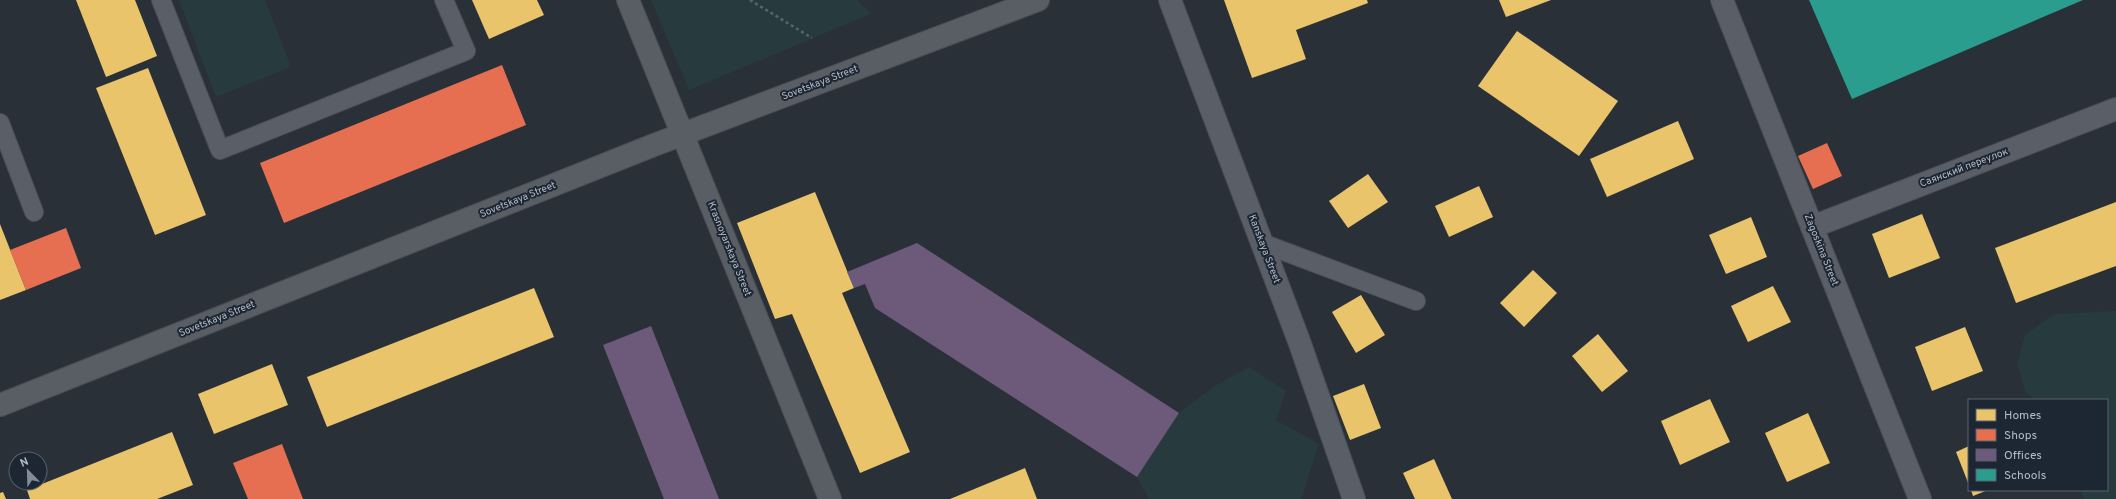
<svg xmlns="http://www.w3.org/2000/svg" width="2116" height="499" viewBox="0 0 2116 499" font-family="Overpass,sans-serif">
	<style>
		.green { fill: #273a3e }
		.homes { fill: #e9c46a }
		.shops { fill: #e76f51 }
		.offices { fill: #6d597a }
		.schools { fill: #2a9d8f }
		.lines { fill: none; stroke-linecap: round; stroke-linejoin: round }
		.lane-casing { stroke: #484c53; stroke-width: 20 }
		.street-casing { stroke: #484c53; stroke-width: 24 }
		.secondary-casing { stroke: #484c53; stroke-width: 24 }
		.path { stroke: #5d636a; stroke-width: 2.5; stroke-dasharray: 3 3; stroke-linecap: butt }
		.lane { stroke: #5a5e66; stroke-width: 18 }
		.street { stroke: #5a5e66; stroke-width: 22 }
		.secondary { stroke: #595d64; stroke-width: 22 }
		.labels { text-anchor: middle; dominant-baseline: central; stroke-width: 4; stroke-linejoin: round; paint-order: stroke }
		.street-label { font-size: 10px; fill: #b4bcc9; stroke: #1d2633 }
	</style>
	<rect width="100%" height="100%" fill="#2a3038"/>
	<g class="green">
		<polygon points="179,0 265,0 291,67 216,97"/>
		<polygon points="651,0 858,0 871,14 689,90"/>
		<polygon points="2116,311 2116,499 2085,499 2082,496 2082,490 2107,490 2107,400 2033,400 2026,392 2017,364 2025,335 2054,314"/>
		<polygon points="1249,367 1286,391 1276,420 1319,444 1301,499 1149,499 1137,477 1179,413 1215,386"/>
	</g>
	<g class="homes">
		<polygon points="76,0 135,0 157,56 106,77"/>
		<polygon points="472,0 537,0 544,15 489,39"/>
		<polygon points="1224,0 1367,0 1368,3 1296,30 1306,59 1252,78"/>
		<polygon points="1499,0 1551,0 1506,17"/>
		<polygon points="1517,31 1618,101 1579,156 1478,86"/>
		<polygon points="148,68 206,215 155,235 96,88"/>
		<polygon points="1678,121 1694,159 1607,197 1590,159"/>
		<polygon points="1368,174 1388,202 1348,228 1329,201"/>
		<polygon points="1479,186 1493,217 1449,237 1435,206"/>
		<polygon points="815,192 854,288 842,293 910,452 860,473 792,314 775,319 737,223"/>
		<polygon points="2116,202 2116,266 2016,303 1995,248"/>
		<polygon points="1922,214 1940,258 1889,278 1872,234"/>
		<polygon points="1751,217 1767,257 1726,274 1709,235"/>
		<polygon points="0,224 26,290 0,300"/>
		<polygon points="1533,270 1557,293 1524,327 1500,303"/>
		<polygon points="1773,286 1791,322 1748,342 1731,306"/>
		<polygon points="534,288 554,337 327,427 307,377"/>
		<polygon points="1361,295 1385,335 1356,353 1332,312"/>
		<polygon points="1965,327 1983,371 1932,391 1915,347"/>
		<polygon points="1598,334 1628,371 1602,392 1572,356"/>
		<polygon points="272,364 288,405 214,434 198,394"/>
		<polygon points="1364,384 1381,428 1350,440 1333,396"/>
		<polygon points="1710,399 1730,442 1680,465 1661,421"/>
		<polygon points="1808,413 1830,463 1787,482 1765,433"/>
		<polygon points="172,432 193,485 157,499 30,499 27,490"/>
		<polygon points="1969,446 1969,485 1956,452"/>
		<polygon points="1434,459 1452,499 1415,499 1403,473"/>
		<polygon points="1025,468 1037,499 950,499"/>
		<polygon points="1971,490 1988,490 1973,496"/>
		<polygon points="3,492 6,499 0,499 0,493"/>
	</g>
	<g class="shops">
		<polygon points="502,65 526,125 284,223 260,163"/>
		<polygon points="1827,143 1842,176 1813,189 1798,156"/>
		<polygon points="66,228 81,268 26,290 10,250"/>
		<polygon points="282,444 303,499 248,499 233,463"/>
	</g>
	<g class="offices">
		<polygon points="917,243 1179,413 1137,477 875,308 865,284 854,288 847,272"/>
		<polygon points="651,326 719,499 664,499 603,345"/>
	</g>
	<polygon class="schools" points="1809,0 2083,0 1852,99"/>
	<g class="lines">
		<defs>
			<g id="lane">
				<polyline points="161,0 220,150 466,51 444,0"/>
				<polyline points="0,123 34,212"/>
				<polyline points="1262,243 1416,301"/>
			</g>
			<g id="street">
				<polyline points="1170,0 1299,341 1354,499"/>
				<polyline points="1722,0 1920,499"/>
				<polyline points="1812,227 2116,109"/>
			</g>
			<g id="secondary">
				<polyline points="628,0 830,499"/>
				<polyline points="0,405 654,145 1038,0"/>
			</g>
		</defs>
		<use href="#lane" class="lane-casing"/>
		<use href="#street" class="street-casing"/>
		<use href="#secondary" class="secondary-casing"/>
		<polyline class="path" points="750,0 812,38"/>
		<use href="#lane" class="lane"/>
		<use href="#street" class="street"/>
		<use href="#secondary" class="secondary"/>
	</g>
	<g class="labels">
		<g class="street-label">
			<text transform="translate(820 83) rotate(-21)">Sovetskaya Street</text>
			<text transform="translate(1964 168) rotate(-21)">Саянский переулок</text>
			<text transform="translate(518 200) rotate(-22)">Sovetskaya Street</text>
			<text transform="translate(729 249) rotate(68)">Krasnoyarskaya Street</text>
			<text transform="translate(1264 249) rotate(69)">Kanskaya Street</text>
			<text transform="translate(1821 250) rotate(68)">Zagoskina Street</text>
			<text transform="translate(217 319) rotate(-22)">Sovetskaya Street</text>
		</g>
	</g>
	<rect x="1968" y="399" width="140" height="92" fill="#1d2633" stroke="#59626f"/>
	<rect x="1976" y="409" width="20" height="12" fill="#e9c46a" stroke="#59626f"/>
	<text x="2004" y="419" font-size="12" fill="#b4bcc9">Homes</text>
	<rect x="1976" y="429" width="20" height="12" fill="#e76f51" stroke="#59626f"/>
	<text x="2004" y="439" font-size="12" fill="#b4bcc9">Shops</text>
	<rect x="1976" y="449" width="20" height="12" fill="#6d597a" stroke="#59626f"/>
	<text x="2004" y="459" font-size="12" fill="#b4bcc9">Offices</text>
	<rect x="1976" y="469" width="20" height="12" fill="#2a9d8f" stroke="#59626f"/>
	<text x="2004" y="479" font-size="12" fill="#b4bcc9">Schools</text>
	<g transform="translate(28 471) rotate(337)"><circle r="19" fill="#1d2633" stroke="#59626f"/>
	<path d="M0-3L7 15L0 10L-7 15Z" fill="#848b96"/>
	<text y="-6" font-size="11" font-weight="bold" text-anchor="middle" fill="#b4bcc9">N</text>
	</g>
</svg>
